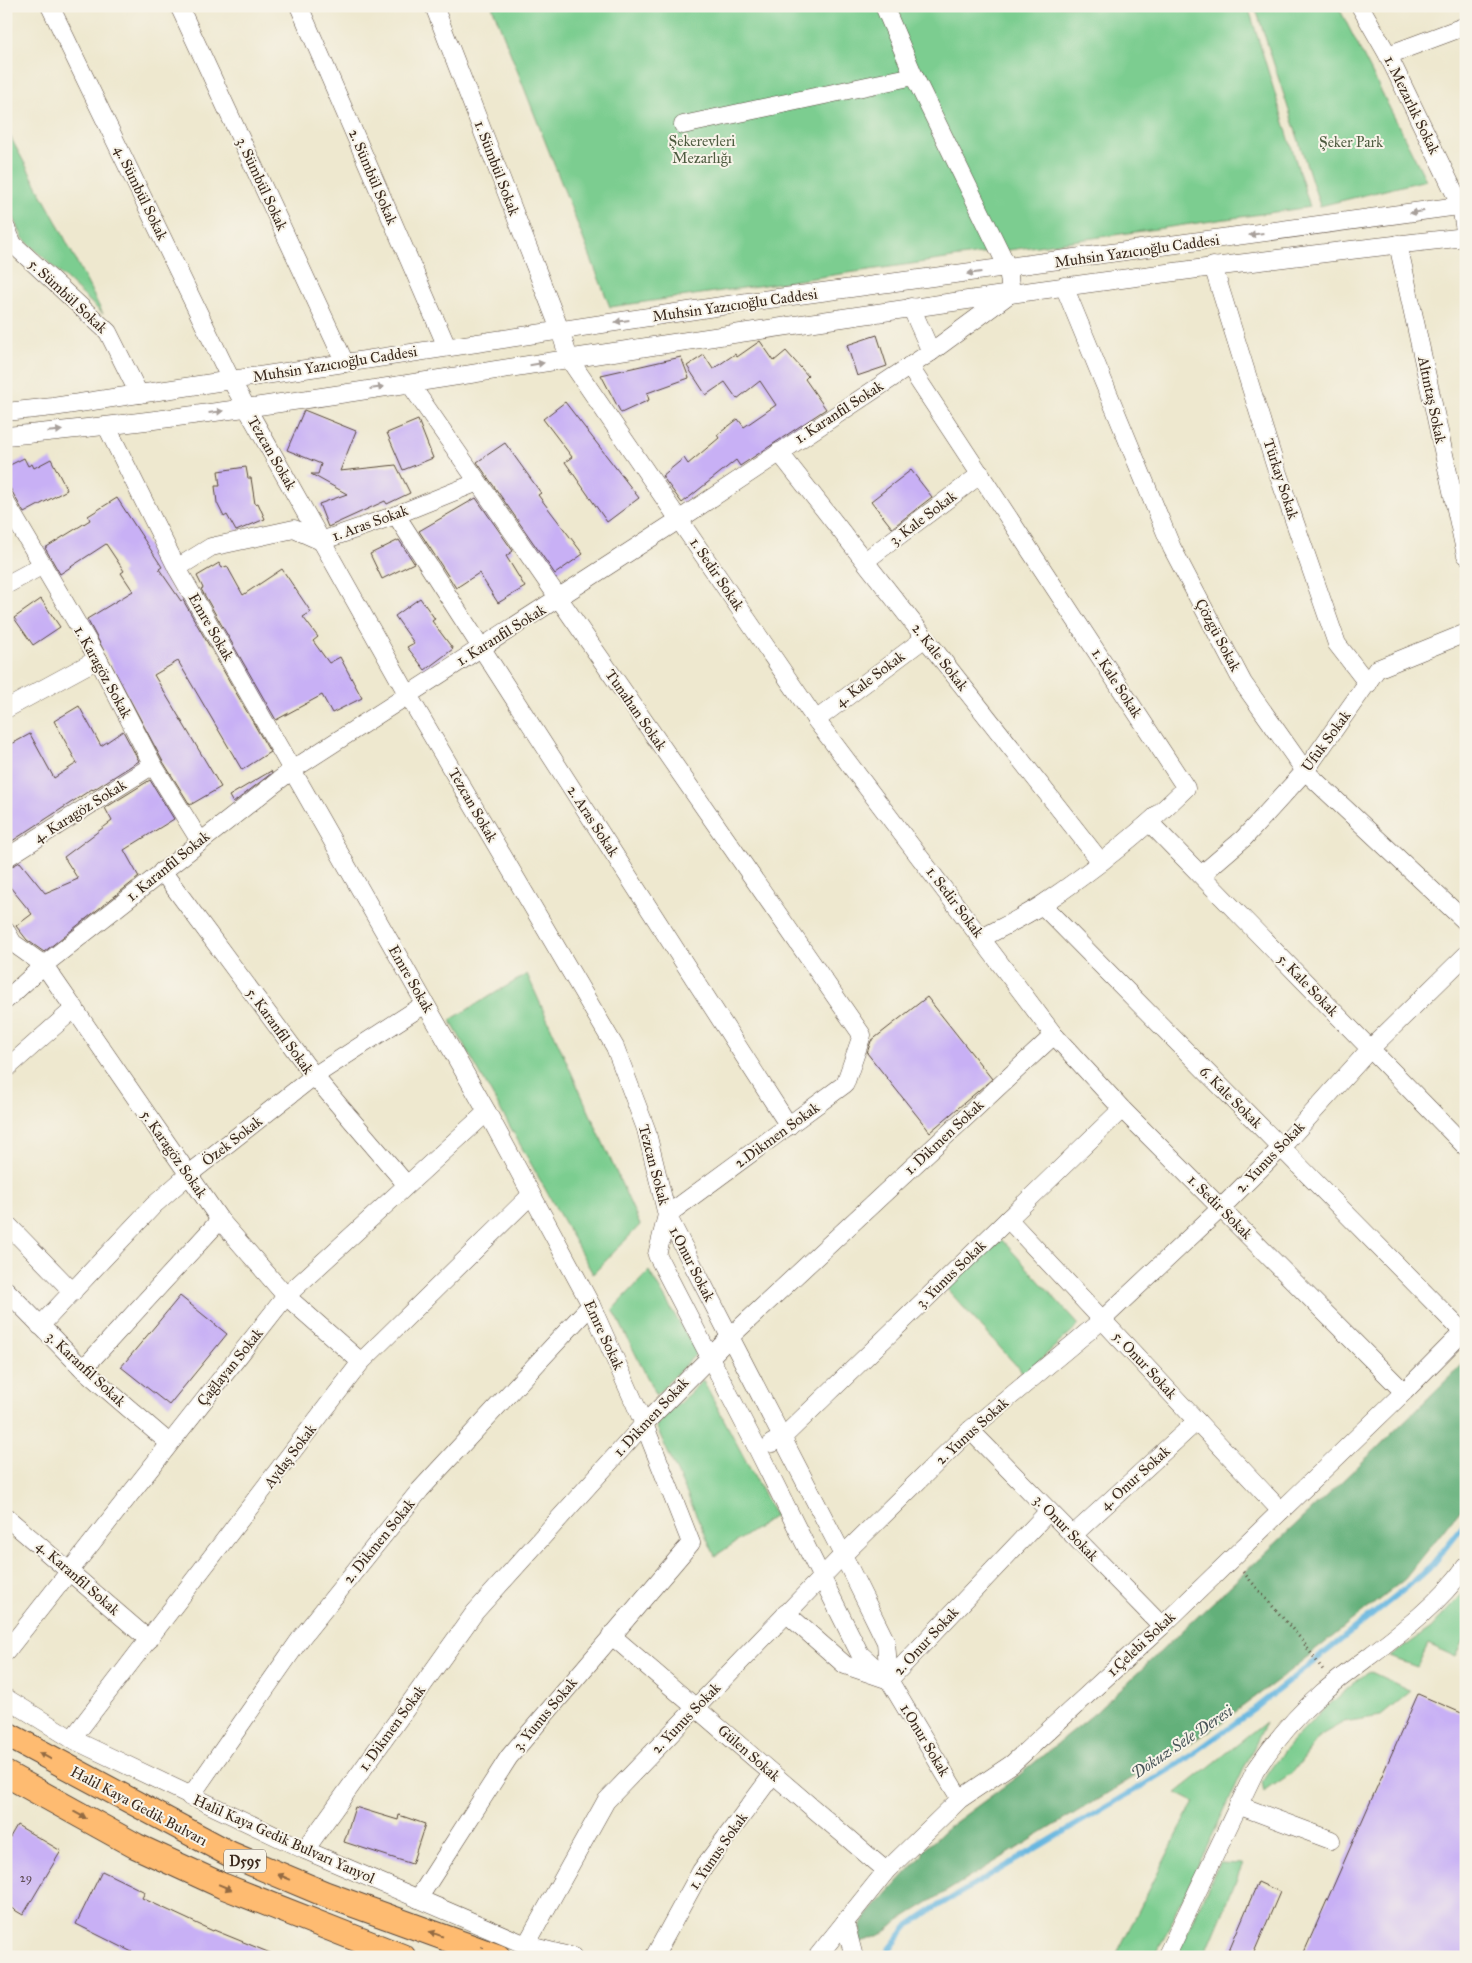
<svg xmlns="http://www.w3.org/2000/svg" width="1472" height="1963" viewBox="0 0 1472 1963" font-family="'IM FELL Great Primer',serif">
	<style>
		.green { fill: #7bcd90; stroke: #5b7c57 }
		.forest { fill: #64b07a; stroke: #506d4c }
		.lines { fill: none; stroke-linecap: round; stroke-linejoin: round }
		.stream { stroke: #65b6e0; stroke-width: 5.5 }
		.building { fill: #c8b0f5 }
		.minor-casing { stroke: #564639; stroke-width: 19 }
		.highway-casing { stroke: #564639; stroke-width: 27 }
		.path { stroke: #564639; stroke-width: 3; stroke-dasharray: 1 4; stroke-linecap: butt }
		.minor { stroke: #fff; stroke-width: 18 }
		.highway { stroke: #febb71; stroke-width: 25 }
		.path-bridge { stroke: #564639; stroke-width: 3; stroke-dasharray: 1 4; stroke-linecap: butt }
		.oneway { fill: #a79f9a }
		.oneway2 { fill: #936b43 }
		.labels { text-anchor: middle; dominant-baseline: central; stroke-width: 4; stroke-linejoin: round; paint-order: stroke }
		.number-label { font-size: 12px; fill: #5e4c54 }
		.shield { fill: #f7f3e8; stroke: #73665b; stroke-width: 1 }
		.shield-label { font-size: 14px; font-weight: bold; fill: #3b2a1e }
		.street-label { font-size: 15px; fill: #3b2a1e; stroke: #f7f3e8 }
		.park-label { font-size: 15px; fill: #4e5b40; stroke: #f7f3e8 }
		.water-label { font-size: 16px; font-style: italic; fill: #485458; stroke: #f7f3e8 }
	</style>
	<rect width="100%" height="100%" fill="#f7f3e8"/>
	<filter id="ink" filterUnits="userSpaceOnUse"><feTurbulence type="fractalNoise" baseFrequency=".02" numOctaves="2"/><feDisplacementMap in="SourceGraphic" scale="10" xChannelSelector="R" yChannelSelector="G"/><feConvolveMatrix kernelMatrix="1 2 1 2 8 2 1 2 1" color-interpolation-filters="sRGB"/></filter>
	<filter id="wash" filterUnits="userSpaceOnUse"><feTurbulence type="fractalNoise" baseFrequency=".0096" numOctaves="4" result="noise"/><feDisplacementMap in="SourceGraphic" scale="20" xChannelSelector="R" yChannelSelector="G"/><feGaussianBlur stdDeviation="1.12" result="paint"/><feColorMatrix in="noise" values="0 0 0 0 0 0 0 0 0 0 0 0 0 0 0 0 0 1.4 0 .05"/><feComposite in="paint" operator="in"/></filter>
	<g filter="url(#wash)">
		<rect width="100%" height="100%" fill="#eee8cf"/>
		<g class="green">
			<polygon points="492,6 1248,6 1310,207 610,307"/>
			<polygon points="1255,6 1338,6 1426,180 1320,206"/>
			<polygon points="6,129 56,221 103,314 23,238 6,200"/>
			<polygon points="527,974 640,1225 593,1274 450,1020"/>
			<polygon points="1002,1240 1079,1325 1024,1374 947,1289"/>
			<polygon points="649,1271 697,1353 656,1395 613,1309"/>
			<polygon points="703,1380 775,1516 715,1556 656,1426"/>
			<polygon points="1466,1590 1466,1636 1456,1657 1428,1644 1417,1667 1390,1657 1431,1628"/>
			<path d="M1369,1671L1411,1691L1381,1716L1344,1722L1321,1735L1293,1772L1264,1792L1262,1782C1289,1738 1329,1704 1369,1671Z"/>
			<polygon points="1266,1722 1155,1957 1115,1957 1194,1802 1176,1793"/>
			<polygon points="1219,1863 1243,1864 1204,1957 1176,1957"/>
		</g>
		<path class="forest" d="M1466,1361V1502L1405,1579L1277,1681L1211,1730L898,1921C886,1933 876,1938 860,1942L861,1925L870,1912L922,1856L924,1850L949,1827L1018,1776L1096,1712L1375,1450Z"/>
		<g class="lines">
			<polyline class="stream" points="889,1950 909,1925 928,1912 1179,1764 1253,1710 1406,1588 1430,1567 1466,1522"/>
		</g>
		<g id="blocks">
			<g class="building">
				<polygon points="877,335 887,366 857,376 847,345"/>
				<polygon points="760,341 774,361 786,351 808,376 805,379 826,409 740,466 736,460 682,503 662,476 684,458 688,464 719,438 717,435 738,419 744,427 776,405 760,381 737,399 725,382 706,395 687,366 704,355 713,369 735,354 737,357"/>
				<polygon points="681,357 689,378 647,393 649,400 621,413 601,375"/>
				<polygon points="565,402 639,498 607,522 565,462 572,457 543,419"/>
				<polygon points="304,410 356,431 340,471 396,465 410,493 387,504 385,501 328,527 319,504 347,494 311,474 318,474 321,464 287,450"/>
				<polygon points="418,420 433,458 403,470 387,433"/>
				<polygon points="505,443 541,493 538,495 583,554 555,574 477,462"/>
				<polygon points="24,458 28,466 32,464 34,468 51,459 67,490 24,513 6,481 6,467"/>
				<polygon points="246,467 248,478 251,478 255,504 258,503 265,519 236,531 227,515 224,517 217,503 215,486 220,486 218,471"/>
				<polygon points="911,470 932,497 892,528 871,501"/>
				<polygon points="117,498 162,567 159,569 181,601 183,600 270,752 242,770 178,661 154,675 221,787 190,805 162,760 87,619 133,591 121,573 124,571 106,544 60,574 45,548 90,520 88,516"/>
				<polygon points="476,498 513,551 506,556 525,587 498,603 479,573 456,588 419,531"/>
				<polygon points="399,540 414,563 382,579 370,554"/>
				<polygon points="219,563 222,568 227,566 243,595 282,569 311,612 303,617 318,637 313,641 329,663 340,657 362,698 332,713 322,695 276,720 201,589 203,588 197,576"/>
				<polygon points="420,598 435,619 432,621 453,649 425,670 407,647 414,643 395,616"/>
				<polygon points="41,599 60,627 33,645 14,618"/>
				<polygon points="79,706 101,746 123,731 139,761 93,790 92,789 6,845 6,747 30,734 54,778 77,763 54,721"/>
				<polygon points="271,771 272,773 233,803 229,796"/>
				<polygon points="150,780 174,819 124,850 139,877 44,952 27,940 16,926 32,914 6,882 6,869 20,862 45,893 78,879 64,857 112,821 105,808"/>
				<polygon points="927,997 992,1079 930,1132 867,1053 871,1041"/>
				<polygon points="180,1296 227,1334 169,1405 121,1367"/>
				<polygon points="1418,1694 1466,1715 1466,1957 1302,1957"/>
				<polygon points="355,1807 398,1820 399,1815 425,1824 412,1864 344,1842"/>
				<polygon points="17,1825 61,1851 23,1915 6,1905 6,1844"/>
				<polygon points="102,1871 145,1892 142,1898 213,1931 214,1930 280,1957 132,1957 134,1953 76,1924"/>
				<polygon points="1258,1882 1280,1892 1252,1957 1226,1957"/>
			</g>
		</g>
	</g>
	<g filter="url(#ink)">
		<use href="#blocks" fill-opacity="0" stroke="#564639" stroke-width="1"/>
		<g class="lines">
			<defs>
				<g id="minor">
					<polyline points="50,6 231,380 408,695 615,1047 646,1129 667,1215 843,1555 886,1642 889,1680 960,1799"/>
					<polyline points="179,6 345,363"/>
					<polyline points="299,6 447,347"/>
					<polyline points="434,6 560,330 569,359 816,720 1054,1035 1122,1109 1404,1392"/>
					<polyline points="1360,6 1388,55 1461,206 1466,237"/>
					<polyline points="1388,55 1466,26"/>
					<polyline points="683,125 914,76"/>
					<polyline points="6,228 13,244 108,332 139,394"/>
					<polyline points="1398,244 1466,555"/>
					<polyline points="1213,266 1275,465 1337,644 1368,684"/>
					<polyline points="1064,286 1172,548 1243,683 1305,771 1466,922"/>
					<polyline points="911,307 931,352"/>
					<path d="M909,366L1186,788C1142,831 1094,870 1043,904C1024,917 1002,927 982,938"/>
					<polyline points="410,384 862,1035 845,1084 667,1215"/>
					<polyline points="6,412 53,407 748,302 1466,205"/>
					<polyline points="107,427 177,568 487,1112 591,1305 644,1424 691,1543 509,1757 418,1899"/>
					<path d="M6,436C208,418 407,383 607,353C893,310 1179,268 1466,237"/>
					<polyline points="779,452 1101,862"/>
					<polyline points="6,503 98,659 153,765 200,841"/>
					<polyline points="396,515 789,1126"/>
					<polyline points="865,561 981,474"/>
					<polyline points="177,568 211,547 294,529 321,541 396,515 478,482"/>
					<polyline points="6,585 43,565"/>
					<polyline points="6,709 98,659"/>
					<polyline points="816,720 925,638"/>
					<polyline points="1150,823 1466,1147"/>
					<polyline points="6,858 153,765"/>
					<polyline points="162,871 314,1076 406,1184"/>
					<polyline points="1201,875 1244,838 1305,771 1377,669 1466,633"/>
					<polyline points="1042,905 1463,1332"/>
					<polyline points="6,931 13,943 44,965 220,1220 286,1296 361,1362"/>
					<polyline points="6,1000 44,965 292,770 680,519 931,352 1011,293 1008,268 914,76 884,6"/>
					<polyline points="6,1069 75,1008"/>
					<polyline points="667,1215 657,1255 758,1450 860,1654 889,1680"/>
					<polyline points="1008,1219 1281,1511"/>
					<polyline points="6,1223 73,1292"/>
					<polyline points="6,1290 83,1369 169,1443"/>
					<polyline points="40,1326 154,1205 188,1175 314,1076 425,1004"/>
					<polyline points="83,1369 220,1220"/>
					<polyline points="970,1430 1162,1626"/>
					<polyline points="772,1443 781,1439 1122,1109"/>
					<polyline points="6,1517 149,1640"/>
					<polyline points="1073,1535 1197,1421"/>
					<polyline points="786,1613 845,1665 889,1680 1049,1511"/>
					<polyline points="611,1635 886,1871"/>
					<polyline points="6,1652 286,1296 487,1112"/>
					<polyline points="6,1698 72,1739 305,1850 526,1945 573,1957"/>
					<polyline points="72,1739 361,1362 531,1195"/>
					<polyline points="190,1797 301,1638 420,1490 591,1305"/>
					<polyline points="1238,1805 1331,1840"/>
					<polyline points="305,1850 475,1612 644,1424 730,1337 1054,1035"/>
					<polyline points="845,1922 854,1957"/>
					<polyline points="526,1945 606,1801 843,1555 970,1430 1102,1320 1221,1208 1281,1148 1370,1049 1466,955"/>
					<polyline points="654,1957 701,1871 773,1774"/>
					<polyline points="817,1957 886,1871 960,1799 1012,1764 1162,1626 1404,1392 1466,1329"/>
					<path d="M1166,1957L1255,1771C1274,1742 1296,1716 1322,1693C1371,1652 1428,1619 1466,1566"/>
				</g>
				<g id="highway">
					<polyline points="6,1734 230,1854 325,1894 498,1957"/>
					<polyline points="6,1774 136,1846 223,1886 403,1957"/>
				</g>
			</defs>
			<use href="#minor" class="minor-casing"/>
			<use href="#highway" class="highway-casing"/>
			<polyline class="path" points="1243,1572 1301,1639 1323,1670"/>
			<use href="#minor" class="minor"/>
			<use href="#highway" class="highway"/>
			<polyline class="path-bridge" points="479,1957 484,1943"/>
		</g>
		<defs><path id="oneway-solid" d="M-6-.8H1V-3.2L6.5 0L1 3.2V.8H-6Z" transform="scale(1.25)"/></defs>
		<g class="oneway">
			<use href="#oneway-solid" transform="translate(1417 212) rotate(172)"/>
			<use href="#oneway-solid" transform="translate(1256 234) rotate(172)"/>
			<use href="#oneway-solid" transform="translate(974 273) rotate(172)"/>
			<use href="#oneway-solid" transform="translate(622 321) rotate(172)"/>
			<use href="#oneway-solid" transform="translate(537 364) rotate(-9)"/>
			<use href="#oneway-solid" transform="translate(377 388) rotate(-8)"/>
			<use href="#oneway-solid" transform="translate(216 412) rotate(-8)"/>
			<use href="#oneway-solid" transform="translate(55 431) rotate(-5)"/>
		</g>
		<g class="oneway2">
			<use href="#oneway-solid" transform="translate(45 1756) rotate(-152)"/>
			<use href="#oneway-solid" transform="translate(80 1815) rotate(29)"/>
			<use href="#oneway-solid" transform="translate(284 1877) rotate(-157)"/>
			<use href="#oneway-solid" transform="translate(225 1887) rotate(23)"/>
			<use href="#oneway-solid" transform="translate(436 1934) rotate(-160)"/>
		</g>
	</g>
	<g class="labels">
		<g class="number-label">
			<text x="26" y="1878">29</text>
		</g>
		<rect class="shield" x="224" y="1849.5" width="42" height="23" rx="4"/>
		<g class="shield-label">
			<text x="245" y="1861">D595</text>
		</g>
		<g class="street-label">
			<text transform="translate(1412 105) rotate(64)">1. Mezarlık Sokak</text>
			<text transform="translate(497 168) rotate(69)">1. Sümbül Sokak</text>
			<text transform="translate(373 177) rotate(67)">2. Sümbül Sokak</text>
			<text transform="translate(262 184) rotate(65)">3. Sümbül Sokak</text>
			<text transform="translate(141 193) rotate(64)">4. Sümbül Sokak</text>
			<text transform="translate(1137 251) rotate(-8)">Muhsin Yazıcıoğlu Caddesi</text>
			<text transform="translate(68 296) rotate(43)">5. Sümbül Sokak</text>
			<text transform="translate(735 305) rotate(-8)">Muhsin Yazıcıoğlu Caddesi</text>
			<text transform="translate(335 364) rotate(-9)">Muhsin Yazıcıoğlu Caddesi</text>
			<text transform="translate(1432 400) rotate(78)">Altıntaş Sokak</text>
			<text transform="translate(839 412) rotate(-33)">1. Karanfil Sokak</text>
			<text transform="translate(272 453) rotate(60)">Tezcan Sokak</text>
			<text transform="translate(1281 479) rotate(72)">Türkay Sokak</text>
			<text transform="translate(923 518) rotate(-37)">3. Kale Sokak</text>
			<text transform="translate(370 523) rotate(-20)">1. Aras Sokak</text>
			<text transform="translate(717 574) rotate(56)">1. Sedir Sokak</text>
			<text transform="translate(211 627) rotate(60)">Emre Sokak</text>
			<text transform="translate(501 635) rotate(-32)">1. Karanfil Sokak</text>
			<text transform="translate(1218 635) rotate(62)">Çözgü Sokak</text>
			<text transform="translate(940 657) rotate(52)">2. Kale Sokak</text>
			<text transform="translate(103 672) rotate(61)">1. Karagöz Sokak</text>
			<text transform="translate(870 679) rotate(-37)">4. Kale Sokak</text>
			<text transform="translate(1117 683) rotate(57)">1. Kale Sokak</text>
			<text transform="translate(636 710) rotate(55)">Tunahan Sokak</text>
			<text transform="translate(1326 741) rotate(-54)">Ufuk Sokak</text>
			<text transform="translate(473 805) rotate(60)">Tezcan Sokak</text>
			<text transform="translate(80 811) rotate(-32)">4. Karagöz Sokak</text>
			<text transform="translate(593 821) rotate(57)">2. Aras Sokak</text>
			<text transform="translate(168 866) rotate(-39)">1. Karanfil Sokak</text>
			<text transform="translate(955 902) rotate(53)">1. Sedir Sokak</text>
			<text transform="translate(411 979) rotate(60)">Emre Sokak</text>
			<text transform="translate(1308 985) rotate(46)">5. Kale Sokak</text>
			<text transform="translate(280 1031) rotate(54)">5. Karanfil Sokak</text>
			<text transform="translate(1231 1097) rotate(45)">6. Kale Sokak</text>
			<text transform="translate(777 1135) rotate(-36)">2.Dikmen Sokak</text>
			<text transform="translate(944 1137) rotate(-43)">1. Dikmen Sokak</text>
			<text transform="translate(232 1141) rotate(-38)">Özek Sokak</text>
			<text transform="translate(174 1154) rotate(55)">5. Karagöz Sokak</text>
			<text transform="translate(1270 1157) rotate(-46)">2. Yunus Sokak</text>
			<text transform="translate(654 1165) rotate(75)">Tezcan Sokak</text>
			<text transform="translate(1220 1207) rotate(45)">1. Sedir Sokak</text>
			<text transform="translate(692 1264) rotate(63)">1.Onur Sokak</text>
			<text transform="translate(951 1274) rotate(-44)">3. Yunus Sokak</text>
			<text transform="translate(604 1335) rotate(65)">Emre Sokak</text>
			<text transform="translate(1145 1365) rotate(47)">5. Onur Sokak</text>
			<text transform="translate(230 1367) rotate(-51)">Çağlayan Sokak</text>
			<text transform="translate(86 1369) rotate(43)">3. Karanfil Sokak</text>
			<text transform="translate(651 1417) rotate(-47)">1. Dikmen Sokak</text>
			<text transform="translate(972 1431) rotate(-42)">2. Yunus Sokak</text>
			<text transform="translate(290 1456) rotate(-53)">Aydaş Sokak</text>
			<text transform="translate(1135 1478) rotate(-42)">4. Onur Sokak</text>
			<text transform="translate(1066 1528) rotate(46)">3. Onur Sokak</text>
			<text transform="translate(379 1541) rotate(-51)">2. Dikmen Sokak</text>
			<text transform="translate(78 1578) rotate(41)">4. Karanfil Sokak</text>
			<text transform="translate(926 1641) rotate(-47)">2. Onur Sokak</text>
			<text transform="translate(1141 1644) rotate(-43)">1.Çelebi Sokak</text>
			<text transform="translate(545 1714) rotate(-50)">3. Yunus Sokak</text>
			<text transform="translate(686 1718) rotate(-46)">2. Yunus Sokak</text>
			<text transform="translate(392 1728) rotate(-54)">1. Dikmen Sokak</text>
			<text transform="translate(925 1740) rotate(59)">1.Onur Sokak</text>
			<text transform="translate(749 1753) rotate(41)">Gülen Sokak</text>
			<text transform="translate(139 1806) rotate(28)">Halil Kaya Gedik Bulvarı</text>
			<text transform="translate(284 1839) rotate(24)">Halil Kaya Gedik Bulvarı Yanyol</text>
			<text transform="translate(718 1851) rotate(-55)">1. Yunus Sokak</text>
		</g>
		<g class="park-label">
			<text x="702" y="141">Şekerevleri<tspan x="702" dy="17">Mezarlığı</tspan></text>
			<text x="1351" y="142">Şeker Park</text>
		</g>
		<g class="water-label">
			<text transform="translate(1182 1742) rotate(-34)">Dokuz Sele Deresi</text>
		</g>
	</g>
	<rect width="1472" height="1963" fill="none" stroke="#f7f3e8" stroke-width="25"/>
</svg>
